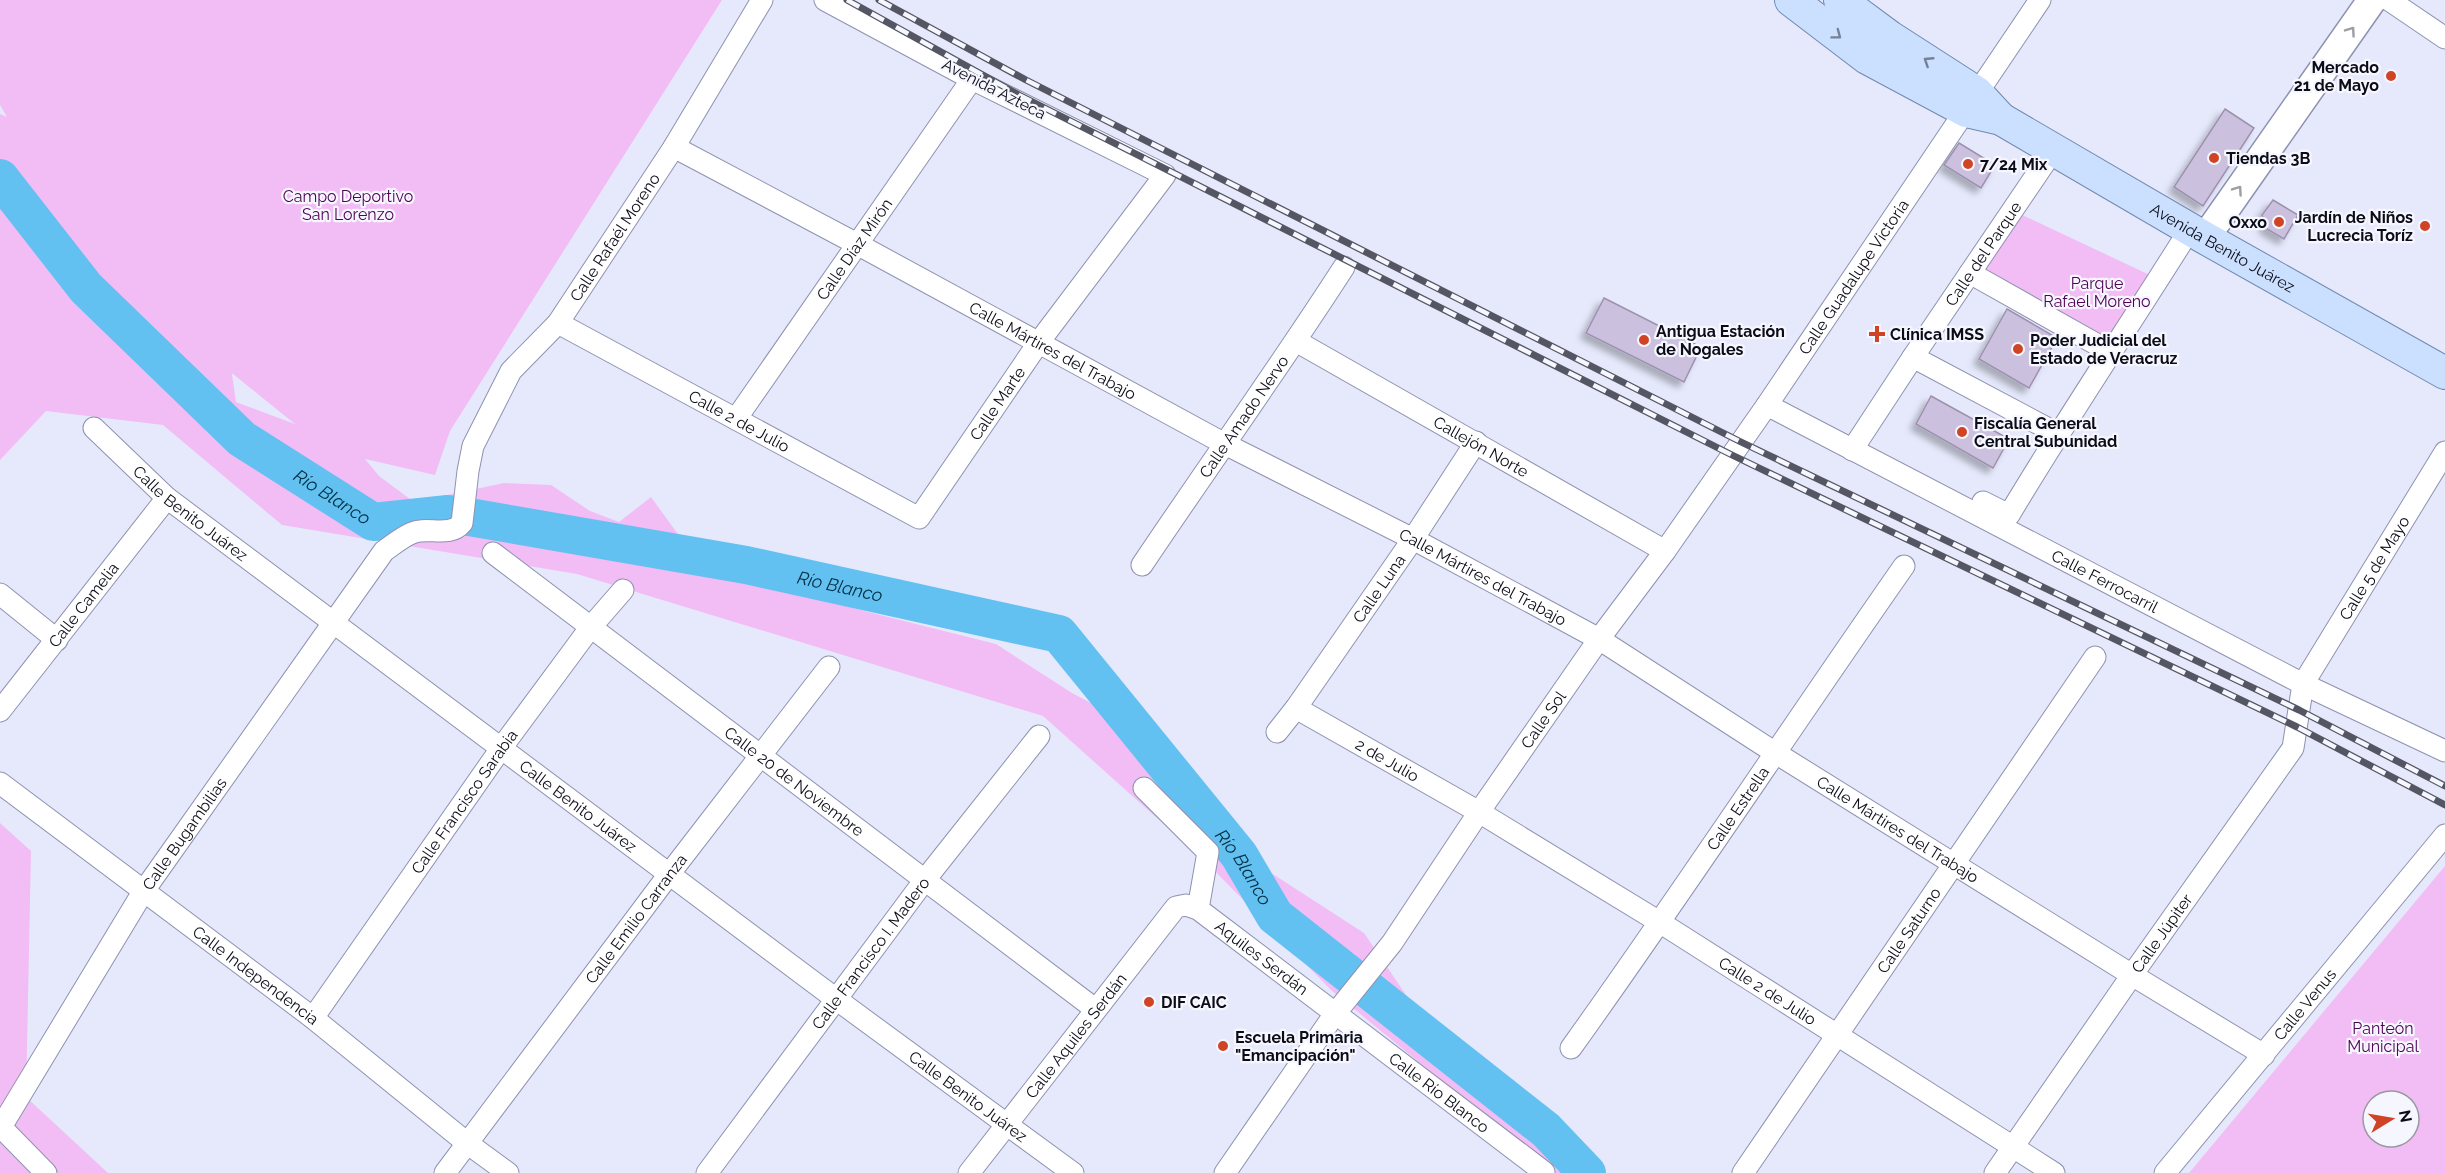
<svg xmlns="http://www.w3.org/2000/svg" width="2445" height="1173" viewBox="0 0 2445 1173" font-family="Raleway,sans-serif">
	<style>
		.green { fill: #f2bdf4; fill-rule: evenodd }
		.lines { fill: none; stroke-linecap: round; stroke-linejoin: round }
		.river { stroke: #63c1f2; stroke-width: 38 }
		.building { fill: #ccc0df; stroke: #9c91ae; stroke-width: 1.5; filter: url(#shadow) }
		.street-casing { stroke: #8e92b0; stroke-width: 23 }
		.secondary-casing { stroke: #8e92b0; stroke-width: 31 }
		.primary-casing { stroke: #7189ae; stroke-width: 34 }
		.street { stroke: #fff; stroke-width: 21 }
		.secondary { stroke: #fff; stroke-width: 28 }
		.primary { stroke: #cbe0ff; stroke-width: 32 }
		.rail-casing { stroke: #545663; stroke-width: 7 }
		.rail { stroke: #f6f7fe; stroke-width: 4.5; stroke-dasharray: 14; stroke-linecap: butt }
		.oneway { stroke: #9d9ea2 }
		.oneway2 { stroke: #758197 }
		.poi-dot { fill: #cf4425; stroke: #f6f7fe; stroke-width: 2 }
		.labels { text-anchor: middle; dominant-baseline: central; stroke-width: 4.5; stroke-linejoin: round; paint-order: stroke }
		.poi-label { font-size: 16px; font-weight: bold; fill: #0b0c17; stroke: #f6f7fe; text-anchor: start }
		.street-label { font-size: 16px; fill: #0b0c17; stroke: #f6f7fe }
		.park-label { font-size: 16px; fill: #510156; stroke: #f6f7fe }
		.water-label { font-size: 18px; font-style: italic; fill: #032f43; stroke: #f6f7fe }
	</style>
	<defs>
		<filter id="shadow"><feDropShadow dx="-5.5" dy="5.5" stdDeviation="3" flood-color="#0004"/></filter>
	</defs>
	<rect width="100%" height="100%" fill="#e6e9fc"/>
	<g class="green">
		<path d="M0,0H722L450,431L435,475L365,459L379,476L414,502L504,483L551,485L590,511L619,522L651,497L696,559L864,611L996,644L1072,693L1133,725L1237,851L1364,933L1423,1020L1605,1173H1554L1331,990L1206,862L1043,716L577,574L282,525L163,425L46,411L0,460V114L7,117L0,105ZM232,374H233L295,424L236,402Z"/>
		<polygon points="2018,213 2154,277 2113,344 1980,271"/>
		<polygon points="0,823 31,851 26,1097 108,1173 0,1173"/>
		<path d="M2445,866V1173H2189ZM2373,1101H2409V1137H2373Z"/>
	</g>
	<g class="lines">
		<path class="river" id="s1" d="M0,178L86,288L242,439L373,522L448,514L475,518L746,565L1059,634L1239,855L1275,916L1546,1130L1587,1173"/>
	</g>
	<g class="building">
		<polygon points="2225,109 2254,128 2203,206 2174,187"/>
		<polygon points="1959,143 1995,165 1981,188 1944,165"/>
		<polygon points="2273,200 2298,215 2284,239 2267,229 2262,215"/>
		<polygon points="1604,298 1701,347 1684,382 1586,333"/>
		<polygon points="2007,309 2057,338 2029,388 1979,359"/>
		<polygon points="1931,396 2009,439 1993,468 1916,424"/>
	</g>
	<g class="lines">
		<defs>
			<g id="street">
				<polyline points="2389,0 2445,38"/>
				<path id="s2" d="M674,147L857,244L1223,443L1413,539L1599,639L1774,752L2132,975L2264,1055"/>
				<polyline points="1970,273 2112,353"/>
				<path id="s3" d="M558,323L919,518L1039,342L1165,175L972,79L825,0"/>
				<path id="s4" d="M1296,341L1665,551"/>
				<polyline points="1913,357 2058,434"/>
				<path id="s5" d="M1767,405L2303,684L2445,751"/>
				<path id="s6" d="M736,419L972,79"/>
				<path id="s7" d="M94,428L167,498L836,999L1073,1173"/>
				<path id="s8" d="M1852,450L1913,357L2054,149"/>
				<path d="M1983,502L2009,515C2067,418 2130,325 2190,229"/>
				<path id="s9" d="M493,553L1095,1009"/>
				<path id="s10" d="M1142,565C1209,465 1279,368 1344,267"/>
				<polyline points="0,594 57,640"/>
				<path id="s11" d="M1296,708L1479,812L1661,923L2054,1173"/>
				<path id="s12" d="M0,711L167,498"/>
				<path id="s13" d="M1277,732L1296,708L1413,539L1476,442"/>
				<path id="s14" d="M0,783L313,1018L467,1143L508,1173"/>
				<polyline points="1144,788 1208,852 1198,909"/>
				<path id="s15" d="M313,1018L502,747L590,628L623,590"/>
				<path id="s16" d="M1571,1048C1685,889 1792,726 1904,566"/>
				<polyline points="0,1126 46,1173"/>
				<path id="s17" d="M1,1127L143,892L384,551C393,545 402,537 412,533C427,526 450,538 462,523L468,471L473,446L511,371L558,323L674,147L762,0"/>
				<path id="s18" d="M445,1173L670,873L829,667"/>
				<path id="s19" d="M707,1173L924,881L1039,736"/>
				<path id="s20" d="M969,1173L1176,907L1186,905L1198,909L1544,1172"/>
				<path id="s21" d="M1225,1173L1334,1015L1392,943L1479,812L1599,639L1665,551L1767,405L2040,0"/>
				<path id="s22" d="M1743,1173L2095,657"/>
				<path id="s23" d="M1995,1173L2132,975L2293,748L2303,684L2445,452"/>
				<path id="s24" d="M2165,1173L2445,835"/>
			</g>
			<polyline id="secondary" points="2205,238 2372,0"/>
			<g id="primary">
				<path id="s25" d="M1791,0L1867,58L1966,111L2001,119L2205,238L2445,373"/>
				<polyline points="1840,0 1890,37 1977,93 2001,119"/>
			</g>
		</defs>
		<use href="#street" class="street-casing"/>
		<use href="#secondary" class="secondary-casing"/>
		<use href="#primary" class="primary-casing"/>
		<use href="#street" class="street"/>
		<use href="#secondary" class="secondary"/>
		<use href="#primary" class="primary"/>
		<defs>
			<g id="rail">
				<polyline points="847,0 1019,95 1732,455 2297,727 2445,805"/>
				<polyline points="879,0 1026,80 1741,442 2299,710 2445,786"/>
			</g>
		</defs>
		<use href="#rail" class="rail-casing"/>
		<use href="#rail" class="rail"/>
	</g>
	<defs><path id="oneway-chevron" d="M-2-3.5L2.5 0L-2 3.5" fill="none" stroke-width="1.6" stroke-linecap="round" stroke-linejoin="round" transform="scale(1.5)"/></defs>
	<g class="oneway">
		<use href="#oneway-chevron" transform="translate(2351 31) rotate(-55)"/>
		<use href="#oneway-chevron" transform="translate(2238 190) rotate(-55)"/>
	</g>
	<g class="oneway2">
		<use href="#oneway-chevron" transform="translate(1837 35) rotate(37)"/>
		<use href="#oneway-chevron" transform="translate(1928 61) rotate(-147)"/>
	</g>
	<g class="poi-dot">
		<circle cx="2391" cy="76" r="6"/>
		<circle cx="2214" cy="158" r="6"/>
		<circle cx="1968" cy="164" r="6"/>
		<circle cx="2279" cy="222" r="6"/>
		<circle cx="2425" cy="226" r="6"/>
		<path d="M1874 325h6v6h6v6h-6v6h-6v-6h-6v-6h6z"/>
		<circle cx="1644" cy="340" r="6"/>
		<circle cx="2018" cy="349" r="6"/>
		<circle cx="1962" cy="432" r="6"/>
		<circle cx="1149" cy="1002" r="6"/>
		<circle cx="1223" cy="1046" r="6"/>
	</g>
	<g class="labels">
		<g class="poi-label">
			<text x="2379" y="67" text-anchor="end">Mercado<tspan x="2379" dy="18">21 de Mayo</tspan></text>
			<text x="2226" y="158">Tiendas 3B</text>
			<text x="1980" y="164">7/24 Mix</text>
			<text x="2413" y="217" text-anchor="end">Jardín de Niños<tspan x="2413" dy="18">Lucrecia Toríz</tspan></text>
			<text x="2267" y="222" text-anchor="end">Oxxo</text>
			<text x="1656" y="331">Antigua Estación<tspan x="1656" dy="18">de Nogales</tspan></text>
			<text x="1890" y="334">Clínica IMSS</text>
			<text x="2030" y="340">Poder Judicial del<tspan x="2030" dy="18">Estado de Veracruz</tspan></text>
			<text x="1974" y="423">Fiscalía General<tspan x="1974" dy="18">Central Subunidad</tspan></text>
			<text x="1161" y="1002">DIF CAIC</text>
			<text x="1235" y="1037">Escuela Primaria<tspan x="1235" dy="18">"Emancipación"</tspan></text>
		</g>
		<g class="street-label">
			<text transform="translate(994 89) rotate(27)">Avenida Azteca</text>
			<text stroke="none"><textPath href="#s17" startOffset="1110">Calle Rafaél Moreno</textPath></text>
			<text stroke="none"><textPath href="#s25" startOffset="500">Avenida Benito Juárez</textPath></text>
			<text stroke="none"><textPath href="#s6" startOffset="207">Calle Díaz Mirón</textPath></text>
			<text stroke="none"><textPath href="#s8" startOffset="236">Calle del Parque</textPath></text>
			<text stroke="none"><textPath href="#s21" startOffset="1095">Calle Guadalupe Victoria</textPath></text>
			<text stroke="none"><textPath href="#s2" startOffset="430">Calle Mártires del Trabajo</textPath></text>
			<text stroke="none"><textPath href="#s3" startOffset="549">Calle Marte</textPath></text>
			<text stroke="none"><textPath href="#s10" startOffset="180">Calle Amado Nervo</textPath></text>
			<text stroke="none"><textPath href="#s3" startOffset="206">Calle 2 de Julio</textPath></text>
			<text stroke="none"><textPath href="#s4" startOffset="213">Callejón Norte</textPath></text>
			<text stroke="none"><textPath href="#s7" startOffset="129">Calle Benito Juárez</textPath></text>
			<text stroke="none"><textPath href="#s23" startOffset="720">Calle 5 de Mayo</textPath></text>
			<text stroke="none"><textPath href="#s2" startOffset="916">Calle Mártires del Trabajo</textPath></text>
			<text stroke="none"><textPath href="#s5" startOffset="381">Calle Ferrocarril</textPath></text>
			<text stroke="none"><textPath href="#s13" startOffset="176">Calle Luna</textPath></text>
			<text stroke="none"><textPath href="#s12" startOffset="135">Calle Camelia</textPath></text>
			<text stroke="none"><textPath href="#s21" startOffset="554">Calle Sol</textPath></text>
			<text stroke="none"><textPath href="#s11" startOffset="105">2 de Julio</textPath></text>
			<text stroke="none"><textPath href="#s9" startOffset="378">Calle 20 de Noviembre</textPath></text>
			<text stroke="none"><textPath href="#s15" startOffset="264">Calle Francisco Sarabia</textPath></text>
			<text stroke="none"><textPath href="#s7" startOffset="615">Calle Benito Juárez</textPath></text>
			<text stroke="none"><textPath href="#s16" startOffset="292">Calle Estrella</textPath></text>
			<text stroke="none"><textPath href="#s2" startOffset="1402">Calle Mártires del Trabajo</textPath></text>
			<text stroke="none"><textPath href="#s17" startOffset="346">Calle Bugambilias</textPath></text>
			<text stroke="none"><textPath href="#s18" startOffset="318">Calle Emilio Carranza</textPath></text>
			<text stroke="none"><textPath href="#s22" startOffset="294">Calle Saturno</textPath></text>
			<text stroke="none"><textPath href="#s23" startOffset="292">Calle Júpiter</textPath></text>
			<text stroke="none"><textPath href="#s19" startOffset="274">Calle Francisco I. Madero</textPath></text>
			<text stroke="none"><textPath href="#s20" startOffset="440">Aquiles Serdán</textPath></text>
			<text stroke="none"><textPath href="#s14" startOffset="320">Calle Independencia</textPath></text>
			<text stroke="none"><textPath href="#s11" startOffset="550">Calle 2 de Julio</textPath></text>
			<text stroke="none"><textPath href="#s24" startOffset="219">Calle Venus</textPath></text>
			<text stroke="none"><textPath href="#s20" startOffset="174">Calle Aquiles Serdán</textPath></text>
			<text stroke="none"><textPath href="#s20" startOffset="663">Calle Río Blanco</textPath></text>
			<text stroke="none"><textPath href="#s7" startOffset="1101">Calle Benito Juárez</textPath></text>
		</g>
		<g class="park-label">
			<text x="348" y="196">Campo Deportivo<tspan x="348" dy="18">San Lorenzo</tspan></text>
			<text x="2097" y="283">Parque<tspan x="2097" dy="18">Rafael Moreno</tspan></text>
			<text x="2383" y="1028">Panteón<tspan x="2383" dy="18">Municipal</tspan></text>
		</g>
		<g class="water-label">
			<text stroke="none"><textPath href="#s1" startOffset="464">Río Blanco</textPath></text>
			<text stroke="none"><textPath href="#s1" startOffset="986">Río Blanco</textPath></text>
			<text stroke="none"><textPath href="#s1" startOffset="1508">Río Blanco</textPath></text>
		</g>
	</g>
	<g transform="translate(2391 1119) rotate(79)"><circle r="28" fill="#f6f7fe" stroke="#9899a2" stroke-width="1.5"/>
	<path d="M0-4.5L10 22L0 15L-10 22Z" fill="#cf4425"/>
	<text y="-9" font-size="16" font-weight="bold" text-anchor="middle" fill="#0b0c17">N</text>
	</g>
</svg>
